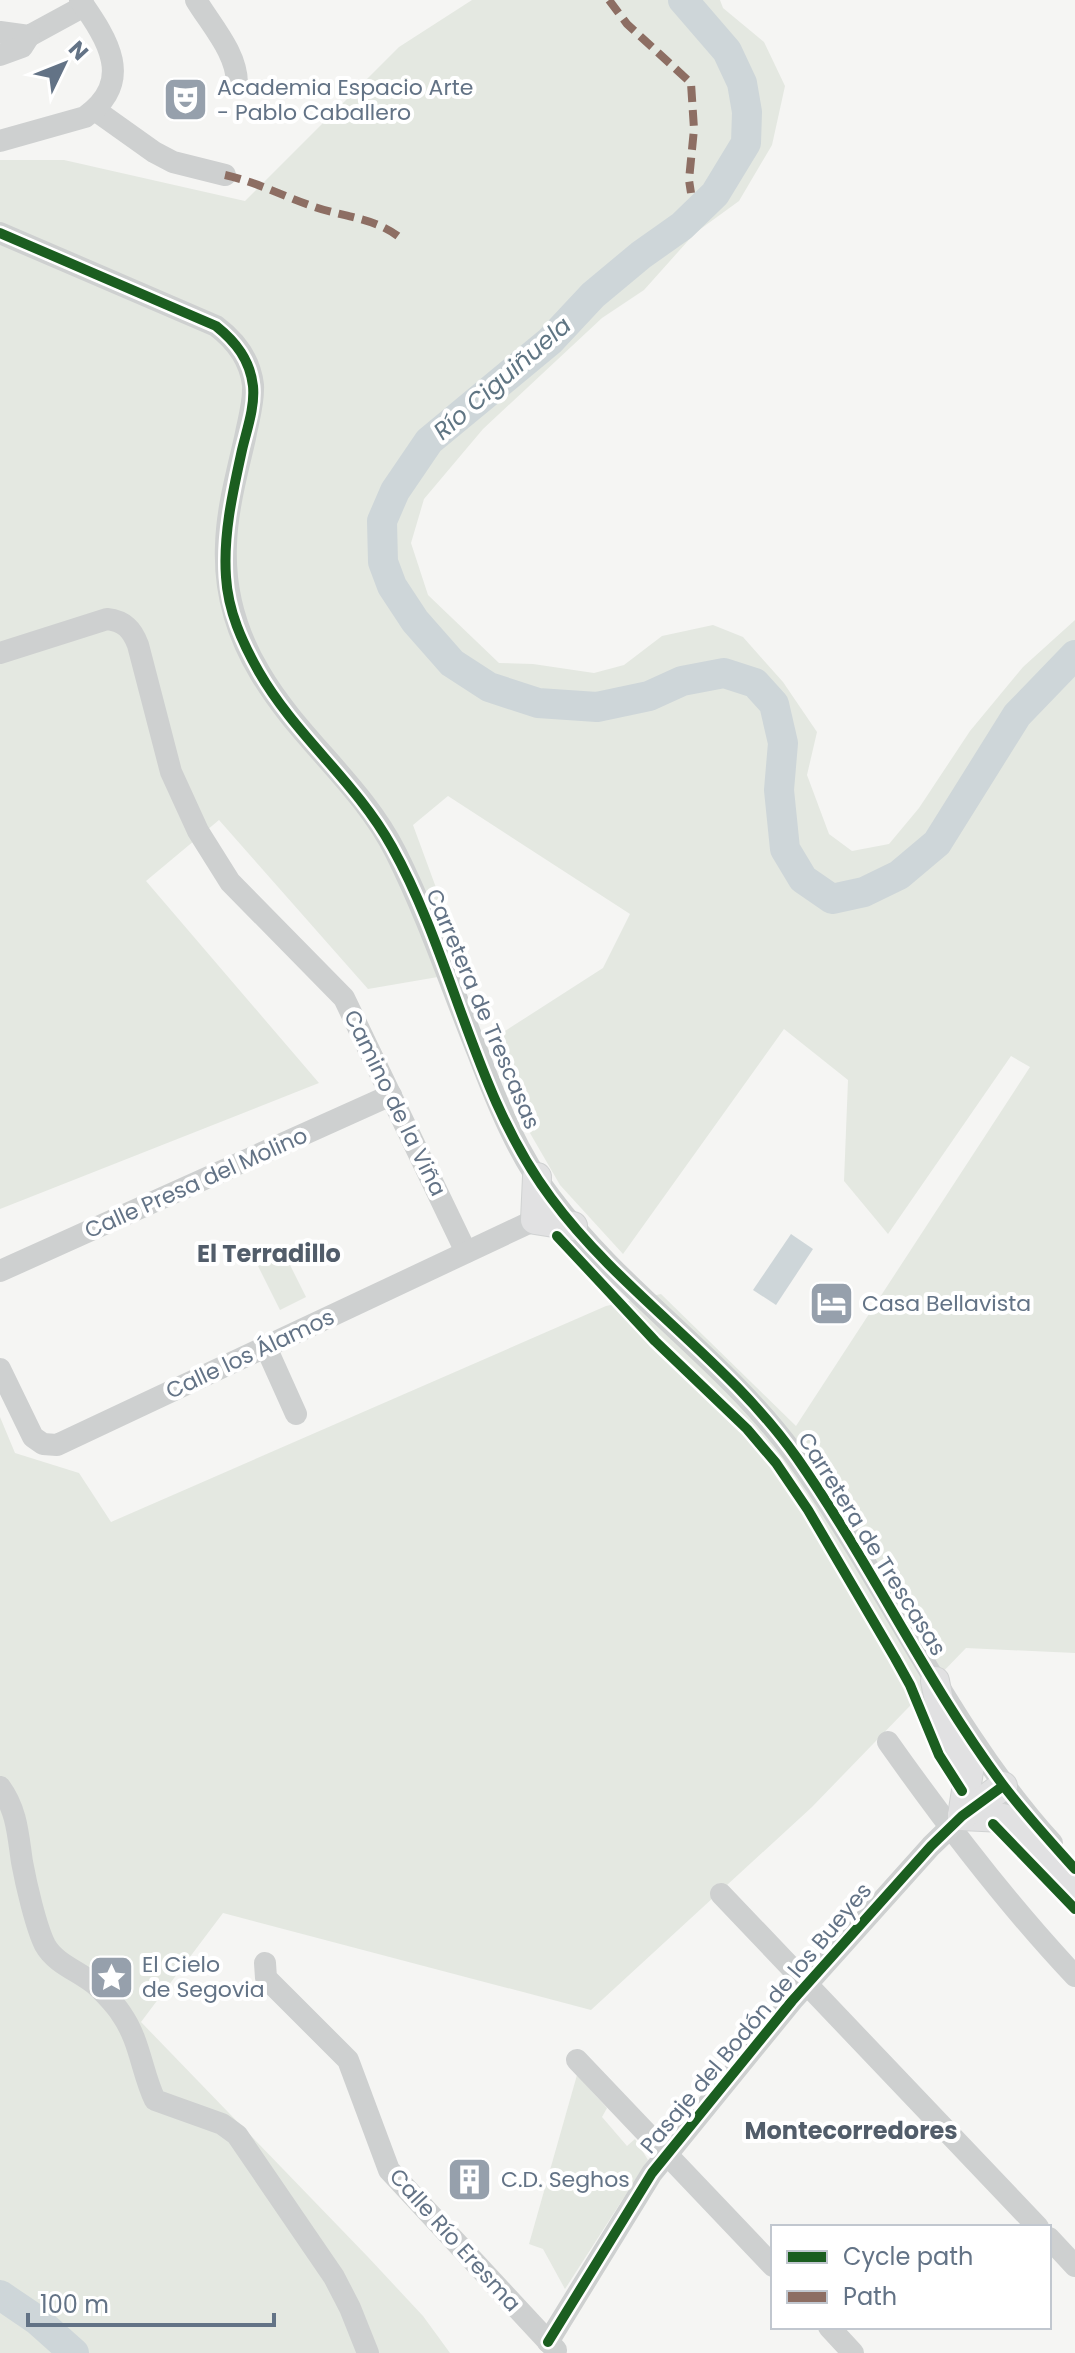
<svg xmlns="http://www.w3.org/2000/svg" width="1075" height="2353" viewBox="0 0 1075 2353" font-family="Poppins,sans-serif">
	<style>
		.green { fill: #e4e8e1 }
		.water { fill: #ced6d9 }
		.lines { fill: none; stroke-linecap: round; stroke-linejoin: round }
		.river { stroke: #ced6d9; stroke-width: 30 }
		.major-casing { stroke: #d0d2d2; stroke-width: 30 }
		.minor { stroke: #ced0d0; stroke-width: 22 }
		.major { stroke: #e1e1e2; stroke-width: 28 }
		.quiet { stroke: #8d6e63; stroke-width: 8; stroke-dasharray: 16 8; stroke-linecap: butt }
		.cycleway-casing { stroke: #fff; stroke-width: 15 }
		.cycleway { stroke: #1b5e20; stroke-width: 10 }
		.labels { text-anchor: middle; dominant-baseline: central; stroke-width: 8; stroke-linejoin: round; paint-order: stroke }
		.poi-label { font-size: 22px; fill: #637386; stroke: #fff; text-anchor: start }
		.street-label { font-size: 22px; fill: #637386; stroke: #fff }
		.water-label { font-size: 24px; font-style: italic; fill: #5f7583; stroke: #fff }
		.neighbourhood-label { font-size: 24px; font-weight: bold; fill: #525d6a; stroke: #fff }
	</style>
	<rect width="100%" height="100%" fill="#f5f5f3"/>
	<g class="green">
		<polygon points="472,0 720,0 723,8 764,42 785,86 772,145 739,201 695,233 644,290 602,318 483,429 424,499 411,543 428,595 499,663 533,664 594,673 624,665 662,636 713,625 743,637 783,682 817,732 807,775 829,834 852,851 889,844 919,808 970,731 1023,667 1075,620 1075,1653 966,1648 812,1807 591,2010 223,1913 141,2022 368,2257 423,2316 450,2353 0,2353 0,1417 15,1453 79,1473 111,1522 606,1306 661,1294 796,1426 1030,1067 1011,1056 888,1234 844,1181 848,1080 784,1029 623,1254 560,1185 519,1114 491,1040 603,968 630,914 448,796 413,825 467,972 368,989 219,820 146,881 319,1083 0,1209 0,160 64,160 245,201 399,47"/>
		<polygon points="281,1247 306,1297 280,1310 255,1260"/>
		<polygon points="577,2075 607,2108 602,2117 627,2146 635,2139 648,2160 565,2289 543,2249 529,2244"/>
	</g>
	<polygon class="water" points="791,1234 813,1249 776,1305 753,1290"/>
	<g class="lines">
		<g class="river">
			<polyline points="683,0 727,51 742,83 747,112 746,143 715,194 682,226 641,255 593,295 550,341 429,441 395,491 382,521 383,562 392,586 415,621 452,663 489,687 538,703 597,707 649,696 682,681 724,673 755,683 774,704 783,743 779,790 785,849 803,879 832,899 864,892 899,875 937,843 1017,715 1075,655"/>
			<polyline points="0,2295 37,2320 74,2353"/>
		</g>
		<defs>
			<g id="major">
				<polyline points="537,1177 535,1220 573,1226"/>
				<polyline points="935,1681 942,1716 970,1765 962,1816"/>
				<polyline points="962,1816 1003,1818 1016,1824 1075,1888"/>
				<polyline points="962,1816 1003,1786"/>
			</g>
		</defs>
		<use href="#major" class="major-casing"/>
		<g class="minor">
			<path d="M196,0C211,25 238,54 237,85"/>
			<polyline points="0,32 29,36 84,6"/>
			<polyline points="0,55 22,47 29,36"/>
			<polyline points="95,110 154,152 173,162 225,175"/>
			<path d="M0,141L85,117C135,81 108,40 80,0"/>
			<path d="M0,233L216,326C236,341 250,359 253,385C254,403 248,421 245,438C237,473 227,509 226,545C224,592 236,633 260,673C298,738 362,785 396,853C428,917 451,986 478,1053C497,1103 518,1155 551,1198C621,1292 723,1358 793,1453C886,1579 946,1726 1052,1843"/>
			<path d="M0,653L107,619C124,621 132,629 138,645L171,772L198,831L230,882L344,998L466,1252"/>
			<polyline points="0,1271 391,1095"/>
			<polyline points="265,1345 296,1414"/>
			<polyline points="0,1369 33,1437 43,1444 57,1445 535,1220"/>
			<path d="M888,1742C946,1824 1006,1903 1075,1976"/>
			<path d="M0,1787C17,1810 18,1835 22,1862C26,1884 36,1927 45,1945C56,1965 82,1972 98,1987C106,1995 116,2005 122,2015C140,2041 142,2073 155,2100L222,2124L237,2135L334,2277L350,2308L368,2353"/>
			<polyline points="721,1894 1038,2227"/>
			<polyline points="265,1963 266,1978 348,2060 389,2170 556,2350"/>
			<polyline points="577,2060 773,2266"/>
			<polyline points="1049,2238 1075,2266"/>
			<polyline points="829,2327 853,2353"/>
			<polyline points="548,2342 652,2173 792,2001 931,1846 962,1816"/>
		</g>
		<use href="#major" class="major"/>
		<g class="quiet">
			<polyline points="609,0 627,24 691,83 694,129 689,180 691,193"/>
			<path d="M225,175C256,182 283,196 312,206C345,218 377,217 404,241"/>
		</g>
		<defs>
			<g id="cycleway">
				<path d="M0,233L216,326C236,342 250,360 253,386C255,407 247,429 242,450C233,491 223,534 226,577C228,611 242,642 259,672C295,735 356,782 392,847C454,958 474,1096 551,1198C622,1294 728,1360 797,1458C871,1564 926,1682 1003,1785C1025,1814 1050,1841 1075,1869"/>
				<polyline points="557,1236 655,1341 747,1429 776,1463 808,1510 895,1658 910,1685 939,1755 962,1791"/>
				<polyline points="993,1824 1075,1909"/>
				<polyline points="548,2342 652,2173 792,2001 931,1846 962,1816 1003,1786"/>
			</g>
		</defs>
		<use href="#cycleway" class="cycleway-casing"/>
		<use href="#cycleway" class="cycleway"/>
	</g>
	<defs>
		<symbol id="theatre-square" viewBox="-11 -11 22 22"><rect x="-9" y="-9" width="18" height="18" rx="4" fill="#96a0ac" stroke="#fff"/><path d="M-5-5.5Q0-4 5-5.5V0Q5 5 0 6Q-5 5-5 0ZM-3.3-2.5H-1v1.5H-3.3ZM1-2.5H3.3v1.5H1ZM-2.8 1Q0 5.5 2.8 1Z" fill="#fff"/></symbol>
		<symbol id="hotel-square" viewBox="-11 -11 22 22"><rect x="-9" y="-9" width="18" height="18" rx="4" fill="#96a0ac" stroke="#fff"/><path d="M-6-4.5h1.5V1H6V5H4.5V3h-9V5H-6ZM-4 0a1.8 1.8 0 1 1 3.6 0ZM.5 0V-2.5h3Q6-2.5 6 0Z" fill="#fff"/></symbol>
		<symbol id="sight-square" viewBox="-11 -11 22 22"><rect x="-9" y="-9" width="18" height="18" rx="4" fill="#96a0ac" stroke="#fff"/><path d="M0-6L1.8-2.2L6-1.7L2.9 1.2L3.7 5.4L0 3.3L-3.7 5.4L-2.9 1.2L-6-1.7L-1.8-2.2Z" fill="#fff"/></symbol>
		<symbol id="building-square" viewBox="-11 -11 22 22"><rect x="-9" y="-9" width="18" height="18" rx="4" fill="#96a0ac" stroke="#fff"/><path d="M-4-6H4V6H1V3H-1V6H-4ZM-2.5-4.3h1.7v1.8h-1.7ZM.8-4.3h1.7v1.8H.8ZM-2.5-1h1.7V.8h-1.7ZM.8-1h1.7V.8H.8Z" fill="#fff"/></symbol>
	</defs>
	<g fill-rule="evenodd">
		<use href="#theatre-square" x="160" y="74" width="51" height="51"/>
		<use href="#hotel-square" x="806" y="1278" width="51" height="51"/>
		<use href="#sight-square" x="86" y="1952" width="51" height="51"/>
		<use href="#building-square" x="444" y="2154" width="51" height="51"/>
	</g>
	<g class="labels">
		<g class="poi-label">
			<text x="217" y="87">Academia Espacio Arte<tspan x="217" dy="25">- Pablo Caballero</tspan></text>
			<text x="862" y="1303">Casa Bellavista</text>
			<text x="142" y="1964">El Cielo<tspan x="142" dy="25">de Segovia</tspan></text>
			<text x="501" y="2179">C.D. Seghos</text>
		</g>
		<g class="street-label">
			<text transform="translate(483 1009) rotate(67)">Carretera de Trescasas</text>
			<text transform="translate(395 1103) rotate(64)">Camino de la Viña</text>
			<text transform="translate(196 1183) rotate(-24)">Calle Presa del Molino</text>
			<text transform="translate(250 1354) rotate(-25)">Calle los Álamos</text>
			<text transform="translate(872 1544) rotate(58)">Carretera de Trescasas</text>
			<text transform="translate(756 2018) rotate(-50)">Pasaje del Bodón de los Bueyes</text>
			<text transform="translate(455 2240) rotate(48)">Calle Río Eresma</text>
		</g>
		<g class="water-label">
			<text transform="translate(502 378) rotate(-41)">Río Ciguiñuela</text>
		</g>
		<g class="neighbourhood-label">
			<text x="269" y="1253">El Terradillo</text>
			<text x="851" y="2130">Montecorredores</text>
		</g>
	</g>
	<rect x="771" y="2225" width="280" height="104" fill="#ffffff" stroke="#c1c7cf" stroke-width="2"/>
	<rect x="787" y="2251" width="40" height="12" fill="#1b5e20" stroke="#c1c7cf" stroke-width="2"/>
	<text x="843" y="2265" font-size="24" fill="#637386">Cycle path</text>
	<rect x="787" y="2291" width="40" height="12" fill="#8d6e63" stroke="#c1c7cf" stroke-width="2"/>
	<text x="843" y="2305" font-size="24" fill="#637386">Path</text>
	<g transform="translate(64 64) rotate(47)" stroke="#ffffff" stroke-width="6" paint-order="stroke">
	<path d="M0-6L14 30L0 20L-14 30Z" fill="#637386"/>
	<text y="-12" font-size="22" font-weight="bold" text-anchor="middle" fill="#637386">N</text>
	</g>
	<path d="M28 2313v12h246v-12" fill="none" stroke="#637386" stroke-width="4"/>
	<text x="40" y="2313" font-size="24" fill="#637386" stroke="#ffffff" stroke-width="6" paint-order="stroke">100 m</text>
</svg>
